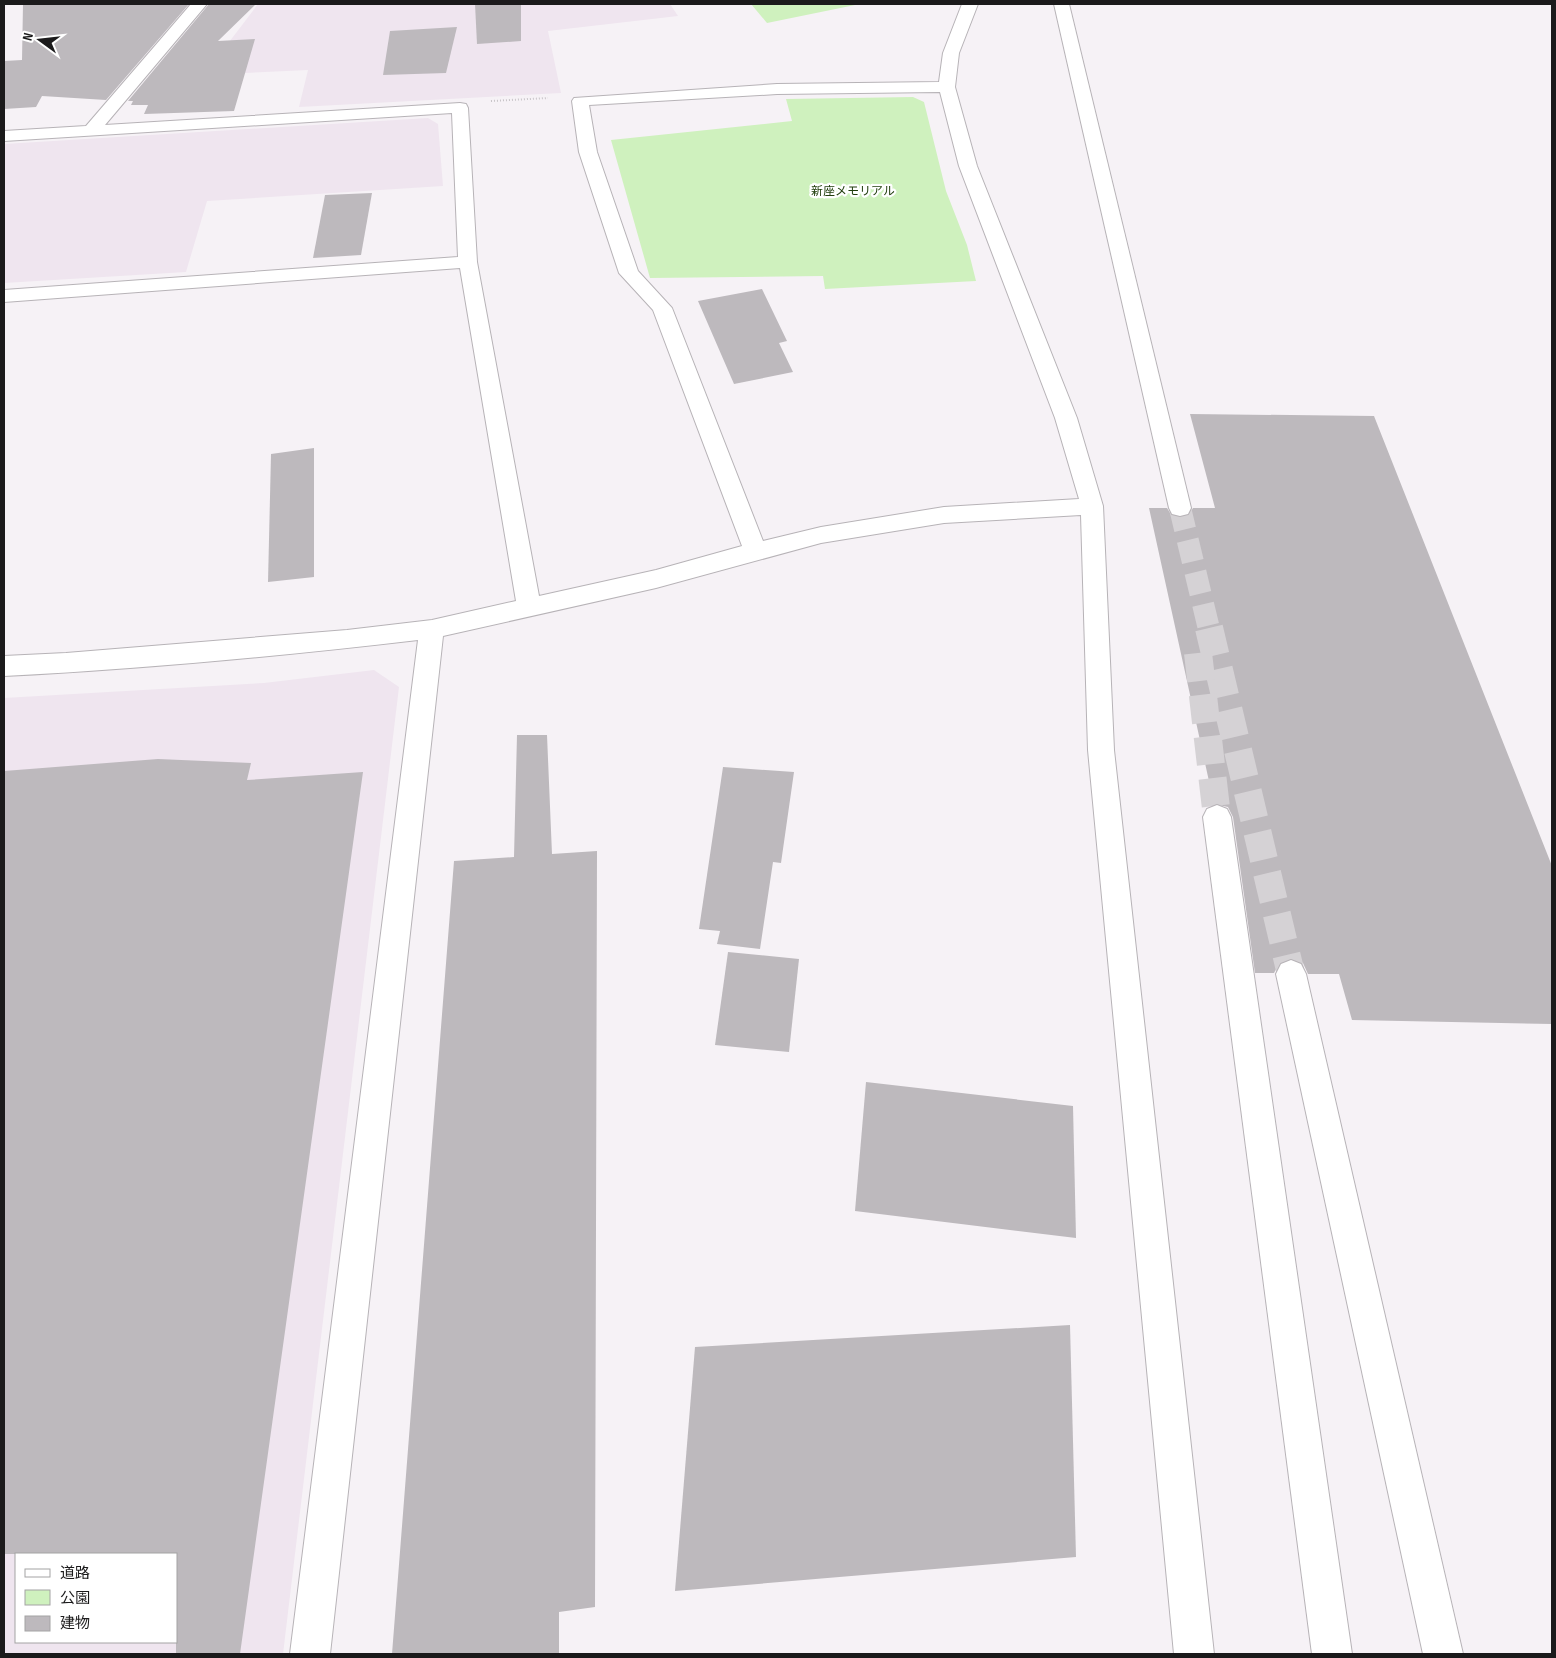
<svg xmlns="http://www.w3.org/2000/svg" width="1556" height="1658" viewBox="0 0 1556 1658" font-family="'Sofia Sans Condensed','Noto Sans JP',sans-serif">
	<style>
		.built { fill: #efe5ef; fill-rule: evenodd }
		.green { fill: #cff1be }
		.building { fill: #bdb9bd }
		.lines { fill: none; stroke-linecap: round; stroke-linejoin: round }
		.minor-tunnel-far1 { stroke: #d5d2d5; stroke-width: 22; stroke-dasharray: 22 11; stroke-linecap: butt }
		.minor-tunnel { stroke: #d5d2d5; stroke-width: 28; stroke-dasharray: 28 14; stroke-linecap: butt }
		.minor-casing { stroke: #b7b3b7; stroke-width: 2 }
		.path { stroke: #9a989a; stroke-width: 2; stroke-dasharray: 0.5 2.5; stroke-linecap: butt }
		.minor { fill: #fff; fill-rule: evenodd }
		.labels { text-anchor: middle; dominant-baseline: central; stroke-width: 4.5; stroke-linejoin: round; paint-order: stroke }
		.far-park-label { font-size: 12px; fill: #213e0d; stroke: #fff }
	</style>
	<rect width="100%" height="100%" fill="#f6f2f6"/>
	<g class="built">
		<polygon points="258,4 670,4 678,16 548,31 561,93 299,107 308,70 204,75"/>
		<polygon points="428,118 438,124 443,186 207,201 186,272 4,283 4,144"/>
		<path d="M374,670L399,687L283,1654H4V698L264,683ZM16,1554H176V1642H16Z"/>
	</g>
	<g class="green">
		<polygon points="751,4 860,4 767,23"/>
		<polygon points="913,97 924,102 946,191 967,245 976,281 825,289 823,276 650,278 611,140 792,121 786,99"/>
	</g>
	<g class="building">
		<polygon points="23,4 189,4 106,100 42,96 36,107 4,109 4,61 22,60"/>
		<polygon points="209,4 256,4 218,41 255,39 234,111 144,114 148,105 131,105 133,101 128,101"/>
		<polygon points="475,4 521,4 521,41 477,44"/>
		<polygon points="457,27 446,73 383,75 390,31"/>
		<polygon points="372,193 361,255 313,258 325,195"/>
		<polygon points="762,289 787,341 779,343 793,372 734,384 698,301"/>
		<polygon points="1190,414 1374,416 1552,866 1552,1024 1352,1020 1339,974 1308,974 1303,963 1292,958 1280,962 1274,973 1255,973 1233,817 1228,807 1214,804 1149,508 1167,508 1172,516 1180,518 1188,516 1193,508 1215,508"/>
		<polygon points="314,448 314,577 268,582 271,454"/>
		<polygon points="517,735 547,735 552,854 597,851 595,1607 559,1612 559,1654 392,1654 454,861 514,857"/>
		<polygon points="158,759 251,763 247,780 363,772 240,1654 176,1654 176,1554 4,1554 4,771"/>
		<polygon points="723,767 794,772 781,863 773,862 760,949 717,944 720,931 699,929"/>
		<polygon points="728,952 799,959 789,1052 715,1045"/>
		<polygon points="866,1082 1073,1106 1076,1238 855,1211"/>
		<polygon points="1070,1325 1076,1557 675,1591 695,1347"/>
	</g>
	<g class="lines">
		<polyline class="minor-tunnel-far1" points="1180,508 1209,629"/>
		<g class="minor-tunnel">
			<polyline points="1209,628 1291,974"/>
			<polyline points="1198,653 1217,817"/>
		</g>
		<defs>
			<g id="minor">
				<path d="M191,4H207L105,125L460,103L466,104L468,108L477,262L539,596L656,570L742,546L653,310L619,273L579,152L572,101L574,98L777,84L939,82L943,53L962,4H978L959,53L955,87L977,166L1077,418L1103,506L1114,750L1214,1654H1174L1088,750L1081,515L944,523L821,543L656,588L443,636L330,1654H290L418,640C281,656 142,669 4,676V656L66,653L347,630L432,620L516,601L460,268L4,302V290L458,257L452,113L4,141V131L86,126ZM940,92L959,166L1055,418L1079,499L944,507L821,527L763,541L672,308L638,271L597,152L589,105L777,94Z"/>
				<polygon points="1054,4 1069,4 1191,508 1188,514 1180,516 1172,514 1169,508"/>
				<polygon points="1217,805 1227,809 1231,817 1352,1654 1312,1654 1203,817 1207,809"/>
				<polygon points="1291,960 1301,964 1306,974 1463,1654 1423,1654 1276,974 1281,964"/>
			</g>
		</defs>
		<use href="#minor" class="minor-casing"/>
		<polyline class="path" points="491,101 548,98"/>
		<use href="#minor" class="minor"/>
	</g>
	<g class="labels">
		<g class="far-park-label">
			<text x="853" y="191">新座メモリアル</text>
		</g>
	</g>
	<rect width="1556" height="1658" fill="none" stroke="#1b1a1b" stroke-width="10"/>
	<rect x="15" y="1553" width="162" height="90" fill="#ffffff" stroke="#a4a3a4"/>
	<rect x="25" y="1569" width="25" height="8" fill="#ffffff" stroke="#a4a3a4"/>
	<text x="60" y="1578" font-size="15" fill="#1b1a1b">道路</text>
	<rect x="25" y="1590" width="25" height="15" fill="#cff1be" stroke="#a4a3a4"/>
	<text x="60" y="1603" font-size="15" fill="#1b1a1b">公園</text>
	<rect x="25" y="1616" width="25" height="15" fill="#bdb9bd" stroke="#a4a3a4"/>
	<text x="60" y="1628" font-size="15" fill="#1b1a1b">建物</text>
	<g transform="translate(40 40) rotate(285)" stroke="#ffffff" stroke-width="4" paint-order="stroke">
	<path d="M0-4L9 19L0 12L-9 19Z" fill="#1b1a1b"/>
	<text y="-8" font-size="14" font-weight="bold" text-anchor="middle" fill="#1b1a1b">N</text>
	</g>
</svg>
